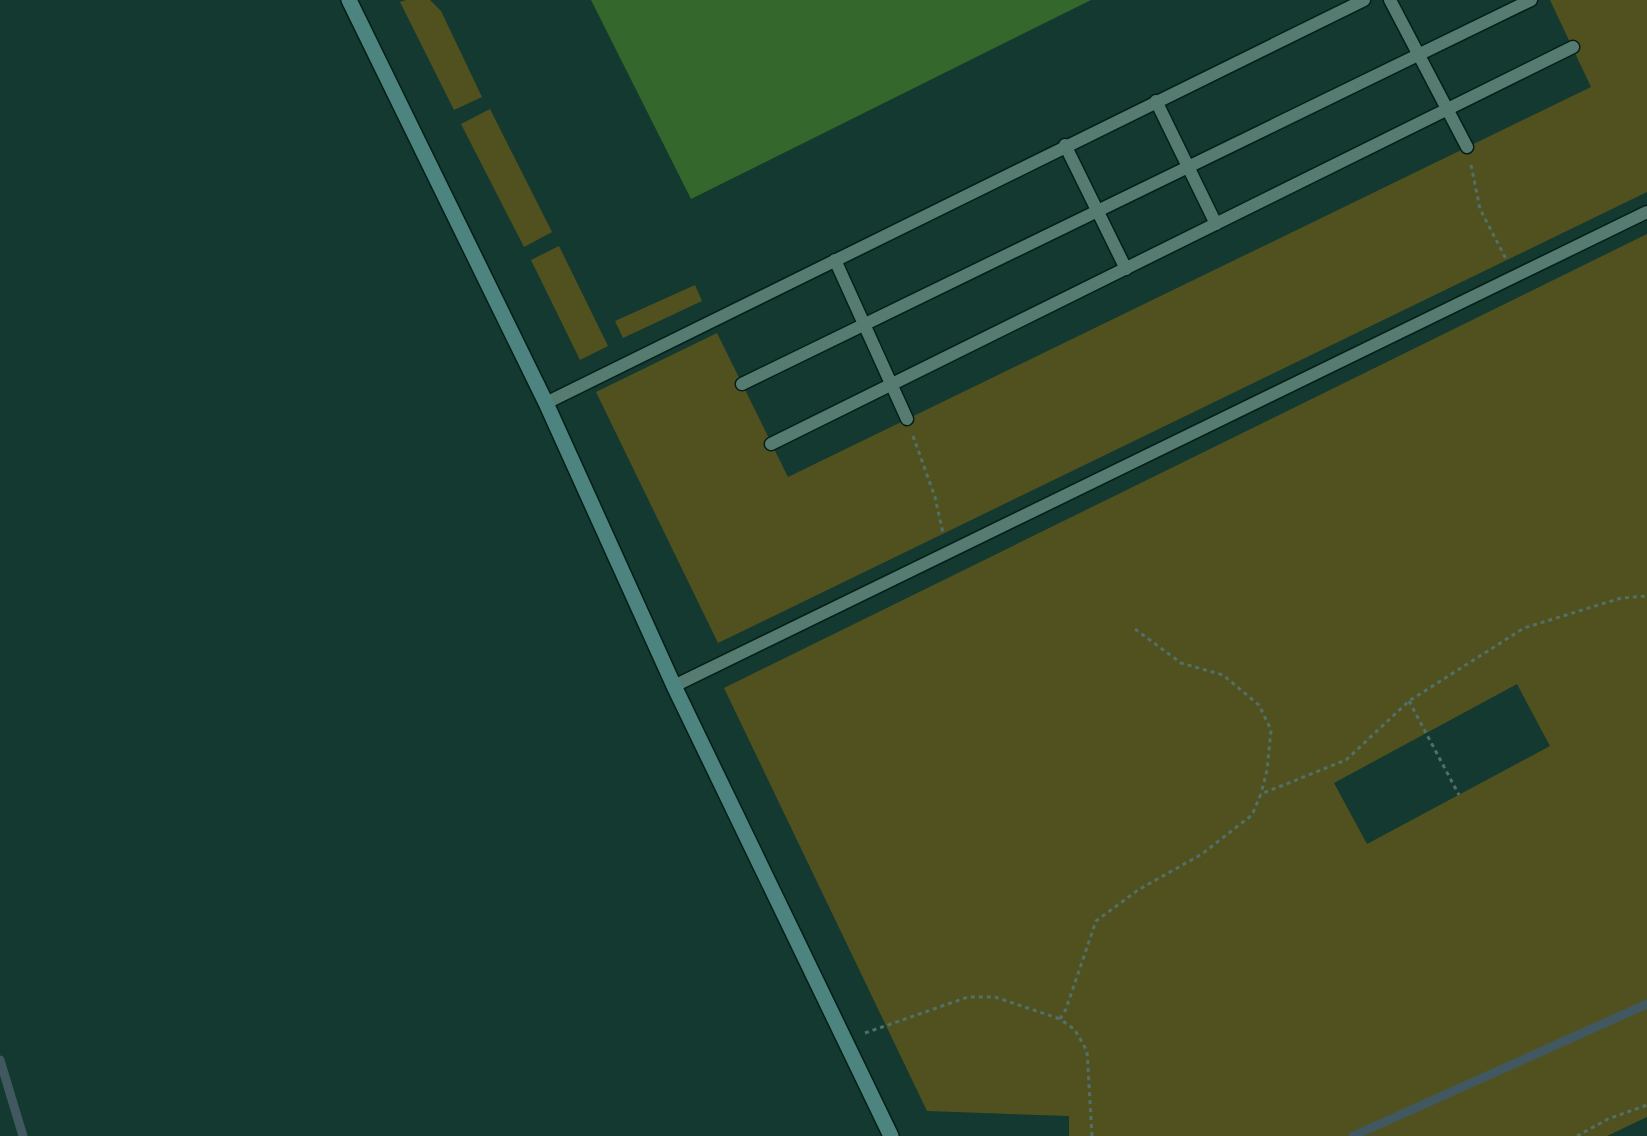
<svg xmlns="http://www.w3.org/2000/svg" width="1647" height="1136" viewBox="0 0 1647 1136" font-family="Lora,serif">
	<style>
		.green { fill: #51511f; fill-rule: evenodd }
		.lines { fill: none; stroke-linecap: round; stroke-linejoin: round }
		.stream { stroke: #415860; stroke-width: 9 }
		.building { fill: #33672c }
		.service-casing { stroke: #031f18; stroke-width: 15 }
		.secondary-casing { stroke: #031f18; stroke-width: 18 }
		.path { stroke: #517068; stroke-width: 3; stroke-dasharray: 4 4; stroke-linecap: butt }
		.service { stroke: #567b70; stroke-width: 12 }
		.secondary { stroke: #4e8480; stroke-width: 15 }
	</style>
	<rect width="100%" height="100%" fill="#143930"/>
	<g class="green">
		<polygon points="406,0 430,0 441,11 482,97 454,110 400,2"/>
		<polygon points="1550,0 1647,0 1647,192 718,643 596,392 717,333 788,477 1591,87"/>
		<polygon points="490,109 552,232 524,247 461,124"/>
		<path d="M1647,234V1117L1607,1136H1069V1116L927,1111L724,688ZM1517,684L1550,746L1367,844L1334,783Z"/>
		<polygon points="559,246 608,346 580,360 531,260"/>
		<polygon points="695,285 702,301 623,338 615,321"/>
	</g>
	<g class="lines">
		<g class="stream">
			<polyline points="0,1060 23,1136"/>
			<polyline points="1353,1136 1647,1004"/>
		</g>
	</g>
	<polygon class="building" points="591,0 1091,0 691,199"/>
	<g class="lines">
		<defs>
			<g id="service">
				<polyline points="1390,0 1467,147"/>
				<polyline points="1156,101 1216,224"/>
				<polyline points="1065,145 1126,269"/>
				<polyline points="835,260 907,419"/>
				<polyline points="742,384 1531,0"/>
				<polyline points="546,403 1364,0"/>
				<polyline points="771,444 1573,47"/>
				<polyline points="674,686 1647,212"/>
			</g>
			<polyline id="secondary" points="349,0 546,403 674,686 891,1136"/>
		</defs>
		<use href="#service" class="service-casing"/>
		<use href="#secondary" class="secondary-casing"/>
		<g class="path">
			<polyline points="1471,165 1480,209 1506,259"/>
			<polyline points="913,436 935,497 943,533"/>
			<polyline points="1135,629 1181,663 1223,675 1259,705 1271,730 1267,770 1261,794"/>
			<polyline points="1409,701 1459,795"/>
			<polyline points="865,1033 968,997 995,997 1060,1019"/>
			<polyline points="1092,1136 1087,1051 1075,1030 1060,1019 1066,1009 1096,921 1138,890 1202,854 1252,815 1261,794 1346,760 1409,701 1524,628 1621,598 1647,596"/>
			<polyline points="1577,1136 1608,1119 1647,1105"/>
		</g>
		<use href="#service" class="service"/>
		<use href="#secondary" class="secondary"/>
	</g>
</svg>
